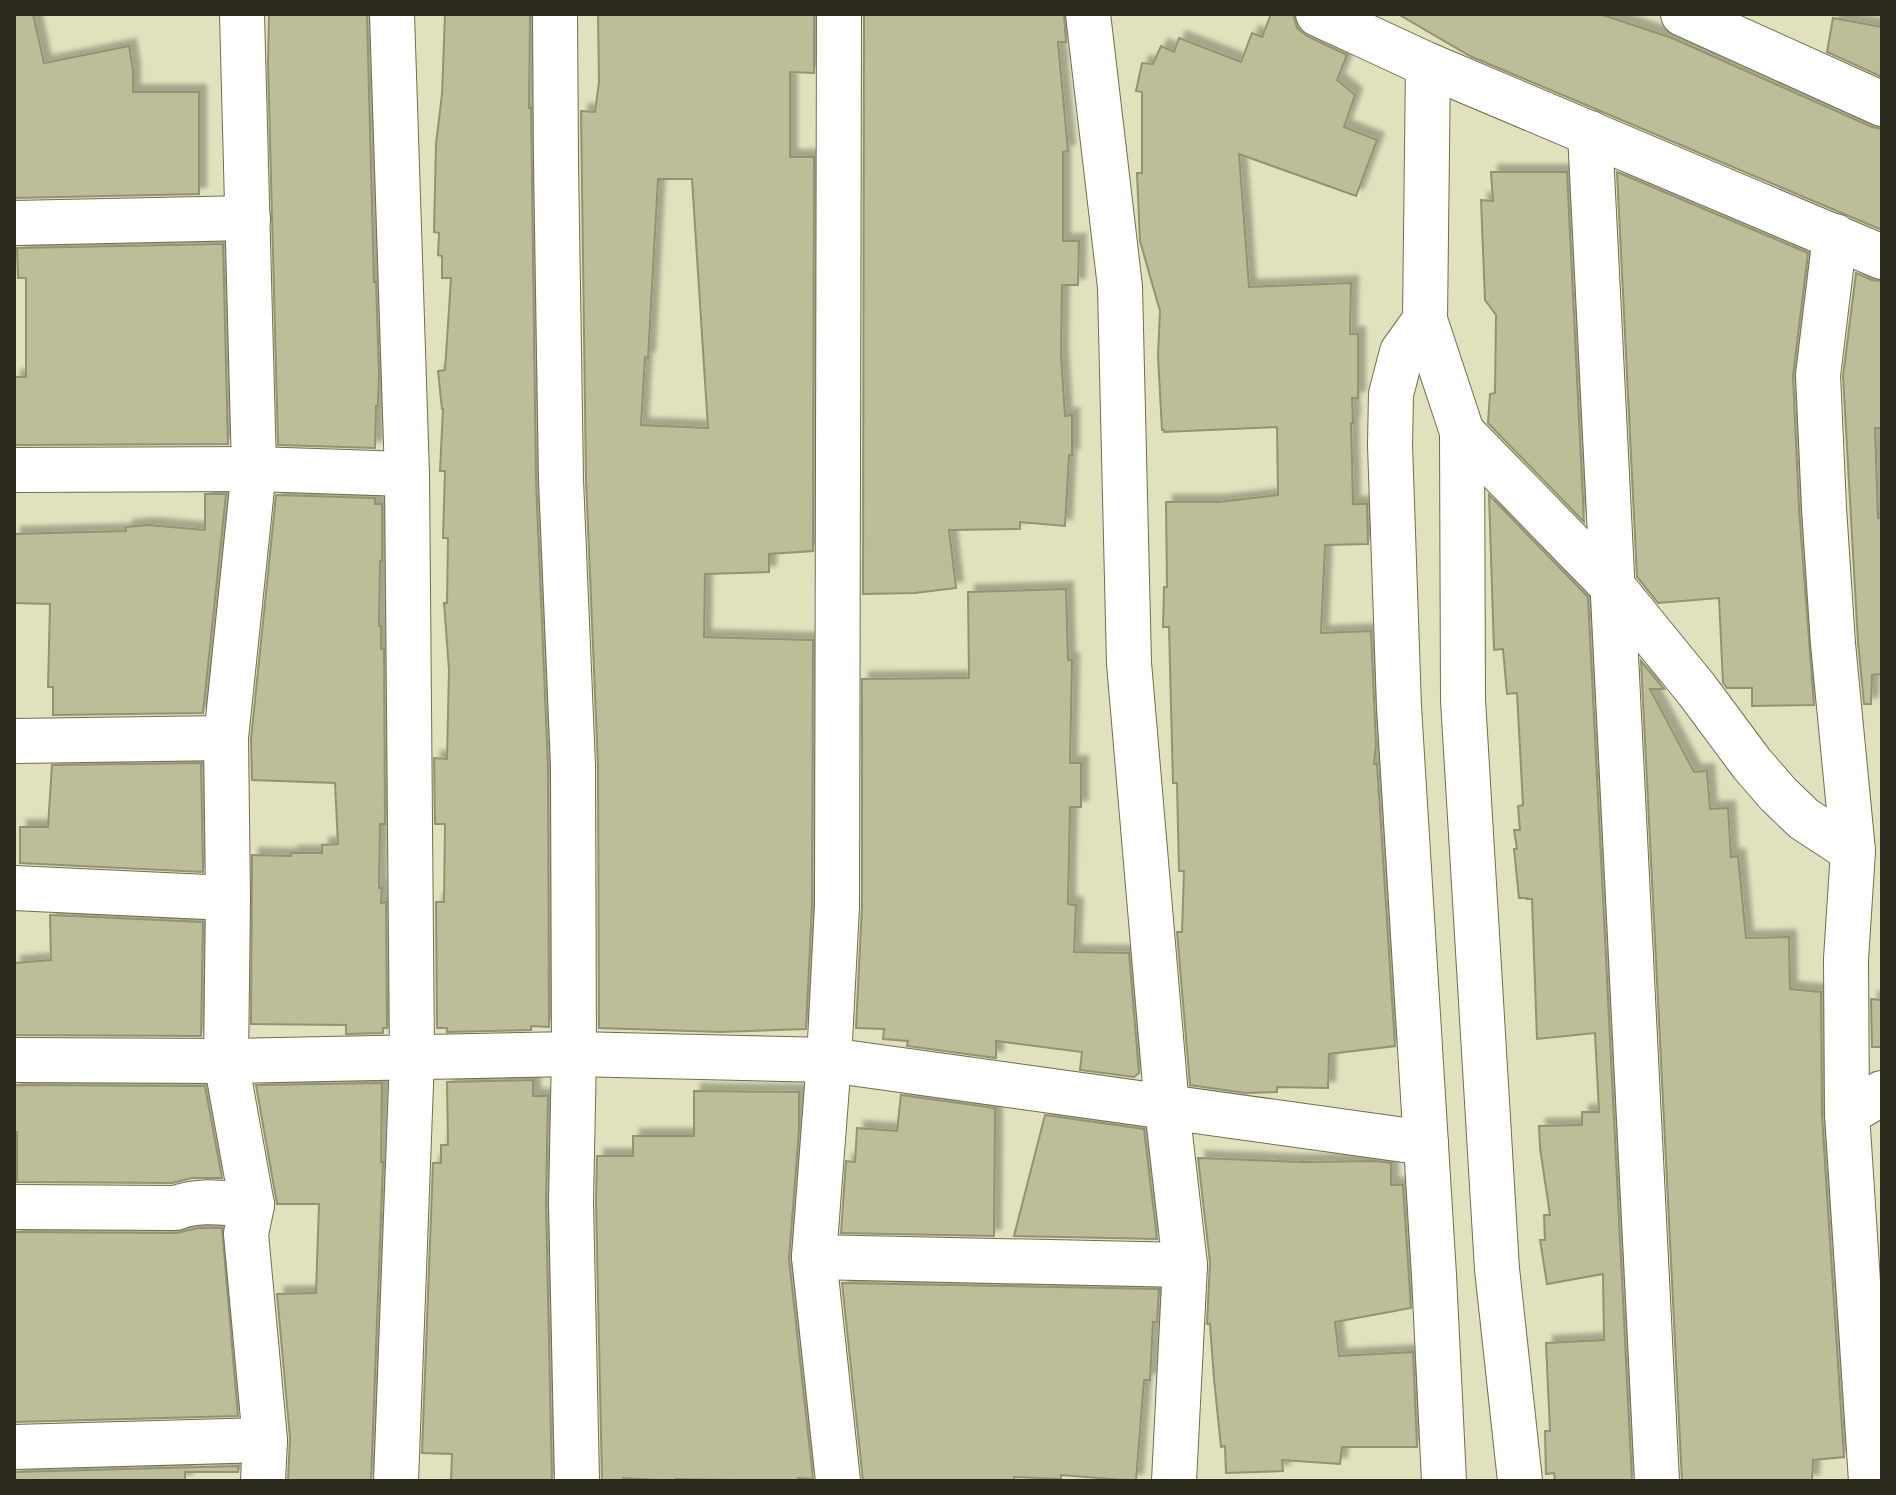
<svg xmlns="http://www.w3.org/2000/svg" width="1896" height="1495" viewBox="0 0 1896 1495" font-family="'Exo 2',sans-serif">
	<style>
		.building { fill: #bdbd9a; stroke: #939271; stroke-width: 2; fill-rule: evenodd; filter: url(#shadow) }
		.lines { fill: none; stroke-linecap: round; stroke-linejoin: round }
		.minor-casing { stroke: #6f6f4f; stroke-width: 46 }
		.minor { stroke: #fff; stroke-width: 44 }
	</style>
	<defs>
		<filter id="shadow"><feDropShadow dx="7" dy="-7" stdDeviation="2" flood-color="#0004"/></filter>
	</defs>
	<rect width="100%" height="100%" fill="#e1e1be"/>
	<g class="building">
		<polygon points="14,14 33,14 44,63 129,46 133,71 133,92 199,92 199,194 14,198"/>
		<polygon points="269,14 367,14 374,282 376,282 379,374 378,406 376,406 375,448 278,445 268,64"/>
		<polygon points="445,14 530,14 529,108 531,108 536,480 548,767 549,1027 531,1026 531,1030 447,1032 447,1028 437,1028 436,902 444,902 445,824 435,824 434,758 447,759 449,670 444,603 447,603 448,538 443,538 445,471 440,471 443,409 442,409 438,371 445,370 451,278 442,278 442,256 438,255 439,233 434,232 436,144 442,94"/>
		<path d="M598,14H814V73L790,72V157H814L813,551L769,554V572L705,574L704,637L813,640L812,905L806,1029L720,1032L599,1028L598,766L586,479L581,111L595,112L599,82ZM658,179H692L708,428L641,425L645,357L648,358Z"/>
		<polygon points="864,14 1064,14 1066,42 1058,42 1068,151 1063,152 1063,241 1079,241 1078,285 1062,285 1061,354 1065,416 1072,415 1072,455 1069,455 1065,526 1020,522 1020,529 949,530 956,588 915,593 863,594"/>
		<polygon points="1271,14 1293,14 1297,28 1307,36 1347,55 1337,80 1355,95 1344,127 1377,140 1356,196 1239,154 1249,287 1351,283 1350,334 1358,334 1358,398 1352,398 1353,423 1351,423 1353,504 1367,504 1368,544 1325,545 1321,633 1371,631 1376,745 1374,764 1377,764 1395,1046 1329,1054 1328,1088 1277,1087 1277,1092 1245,1093 1190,1085 1177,932 1182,932 1184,871 1179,871 1177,783 1173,783 1169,627 1163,627 1164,587 1167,587 1166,502 1219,502 1278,495 1277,427 1164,432 1164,430 1162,430 1158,356 1160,311 1140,241 1137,173 1142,173 1142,92 1136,91 1142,63 1153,64 1161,46 1174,52 1179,38 1241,62 1252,33 1262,37"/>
		<polygon points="1398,14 1600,14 1672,38 1872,127 1882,129 1882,230 1470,56"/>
		<polygon points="1833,18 1882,27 1882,77 1827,52"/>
		<polygon points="1491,172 1567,172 1584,522 1488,423 1490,394 1495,393 1496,315 1485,300 1481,200 1493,201"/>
		<polygon points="1617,172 1808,253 1793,376 1799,509 1814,705 1752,706 1752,688 1727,688 1723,683 1719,598 1658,603 1637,577"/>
		<polygon points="223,244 228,444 14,445 14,377 26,377 26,278 18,278 17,248"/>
		<polygon points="1856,273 1872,280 1882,281 1882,428 1875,428 1878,518 1882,518 1882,674 1872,675 1871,704 1864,704 1858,642 1843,376"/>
		<polygon points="205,494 226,494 203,713 53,715 53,687 48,687 50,604 14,603 14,534 126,531 126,527 148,525 205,530"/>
		<polygon points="276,495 375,498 375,504 382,504 382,561 380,561 379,626 381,626 381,649 384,649 385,824 380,824 379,888 382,888 381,903 386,902 387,1028 383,1028 383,1033 346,1034 346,1025 251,1024 252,855 291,856 291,853 322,853 322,845 338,844 335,783 252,780 251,739"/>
		<polygon points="1489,495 1588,597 1632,1481 1555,1481 1554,1473 1546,1474 1545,1431 1550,1431 1546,1343 1604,1340 1603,1274 1547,1284 1540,1240 1545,1240 1544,1215 1550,1215 1540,1148 1539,1126 1582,1125 1582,1112 1599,1112 1595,1033 1537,1039 1532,899 1527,899 1527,898 1519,898 1514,849 1517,849 1514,830 1520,830 1518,806 1523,805 1517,693 1507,694 1503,649 1494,650"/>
		<polygon points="1066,589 1068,660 1072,660 1070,763 1081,763 1081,807 1070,807 1068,904 1076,905 1074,952 1129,953 1139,1073 1134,1077 1080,1070 1082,1052 996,1041 996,1058 907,1046 908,1041 883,1039 884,1029 856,1028 862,906 862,679 969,678 968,592"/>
		<polygon points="1641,661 1664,689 1650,689 1694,772 1707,771 1710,809 1728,808 1731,857 1738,856 1746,938 1789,937 1790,989 1821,992 1822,1116 1844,1457 1813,1460 1812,1481 1682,1481"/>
		<polygon points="201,763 203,872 20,863 20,827 48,827 52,765"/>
		<polygon points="50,915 203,922 201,1036 14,1035 14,963 51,960"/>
		<polygon points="1871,999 1882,1000 1882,1047 1872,1047"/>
		<polygon points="533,1080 533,1096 548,1096 546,1203 552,1481 451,1481 452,1454 422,1453 433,1163 441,1163 441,1145 448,1145 447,1082"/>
		<polygon points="382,1083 381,1162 383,1162 371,1481 288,1481 290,1438 277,1294 316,1293 319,1204 277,1204 256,1085"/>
		<polygon points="14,1085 205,1086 222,1178 192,1178 172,1183 17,1182 17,1132 14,1132"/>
		<polygon points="694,1091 799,1092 799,1130 789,1259 813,1479 798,1478 798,1481 676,1479 676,1481 623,1478 623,1481 602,1480 596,1202 597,1156 633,1156 633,1136 694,1136"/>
		<polygon points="901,1095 995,1108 994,1236 841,1233 846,1161 855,1162 857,1128 897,1131"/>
		<polygon points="1045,1115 1144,1129 1157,1239 1014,1236"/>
		<polygon points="1198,1158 1302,1162 1376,1161 1391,1163 1391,1185 1403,1185 1411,1308 1335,1322 1339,1356 1413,1352 1417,1447 1342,1447 1340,1464 1282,1460 1283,1471 1226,1473 1225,1446 1221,1447 1214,1379 1210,1324 1207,1324 1210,1262"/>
		<polygon points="198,1228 222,1228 238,1416 14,1422 14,1232 176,1233"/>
		<polygon points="842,1283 1159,1289 1157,1322 1153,1322 1150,1380 1144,1380 1136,1481 1061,1475 1061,1479 1014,1477 1014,1481 863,1481"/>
		<polygon points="239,1466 238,1472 185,1472 185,1481 14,1481 14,1472"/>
	</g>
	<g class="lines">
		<defs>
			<g id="minor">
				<polyline points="242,14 254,469 226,738 228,898 226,1061 252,1205 246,1234 265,1440 263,1481"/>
				<polyline points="392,14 407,474 412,1058 396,1481"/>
				<polyline points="555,14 556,162 561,480 573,766 574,1054 571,1202 577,1481"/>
				<polyline points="1088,14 1120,287 1129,663 1167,1108 1185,1265 1174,1481"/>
				<polyline points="1318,14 1428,65 1882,257"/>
				<polyline points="1683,14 1882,104"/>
				<polyline points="1428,65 1425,320 1462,432 1463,700 1497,1269 1520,1481"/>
				<polyline points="1590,133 1657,1481"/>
				<polyline points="14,223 248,218"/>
				<polyline points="1835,236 1818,375 1824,508 1833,644 1853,851 1846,959 1847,1114 1871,1481"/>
				<polyline points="1425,320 1402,352 1391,394 1390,445 1399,707 1434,1275 1444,1481"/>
				<polyline points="1462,432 1613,587 1697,690 1752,764 1778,794 1804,819 1853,851"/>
				<polyline points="14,470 254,469 407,474"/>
				<polyline points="14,741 226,738"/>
				<polyline points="14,888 228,898"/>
				<polyline points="14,1060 226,1061 574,1054 829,1060 1426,1143"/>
				<polyline points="1847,1114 1882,1093"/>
				<path d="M14,1207L176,1208C200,1198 227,1204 252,1205"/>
				<polyline points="814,1257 1185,1265"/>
				<polyline points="14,1447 265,1440"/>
				<polyline points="838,1481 814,1257 829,1060 837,906 839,14"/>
			</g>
		</defs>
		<use href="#minor" class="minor-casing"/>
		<use href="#minor" class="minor"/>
	</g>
	<rect width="1896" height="1495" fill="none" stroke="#2b2a1d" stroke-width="32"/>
</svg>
